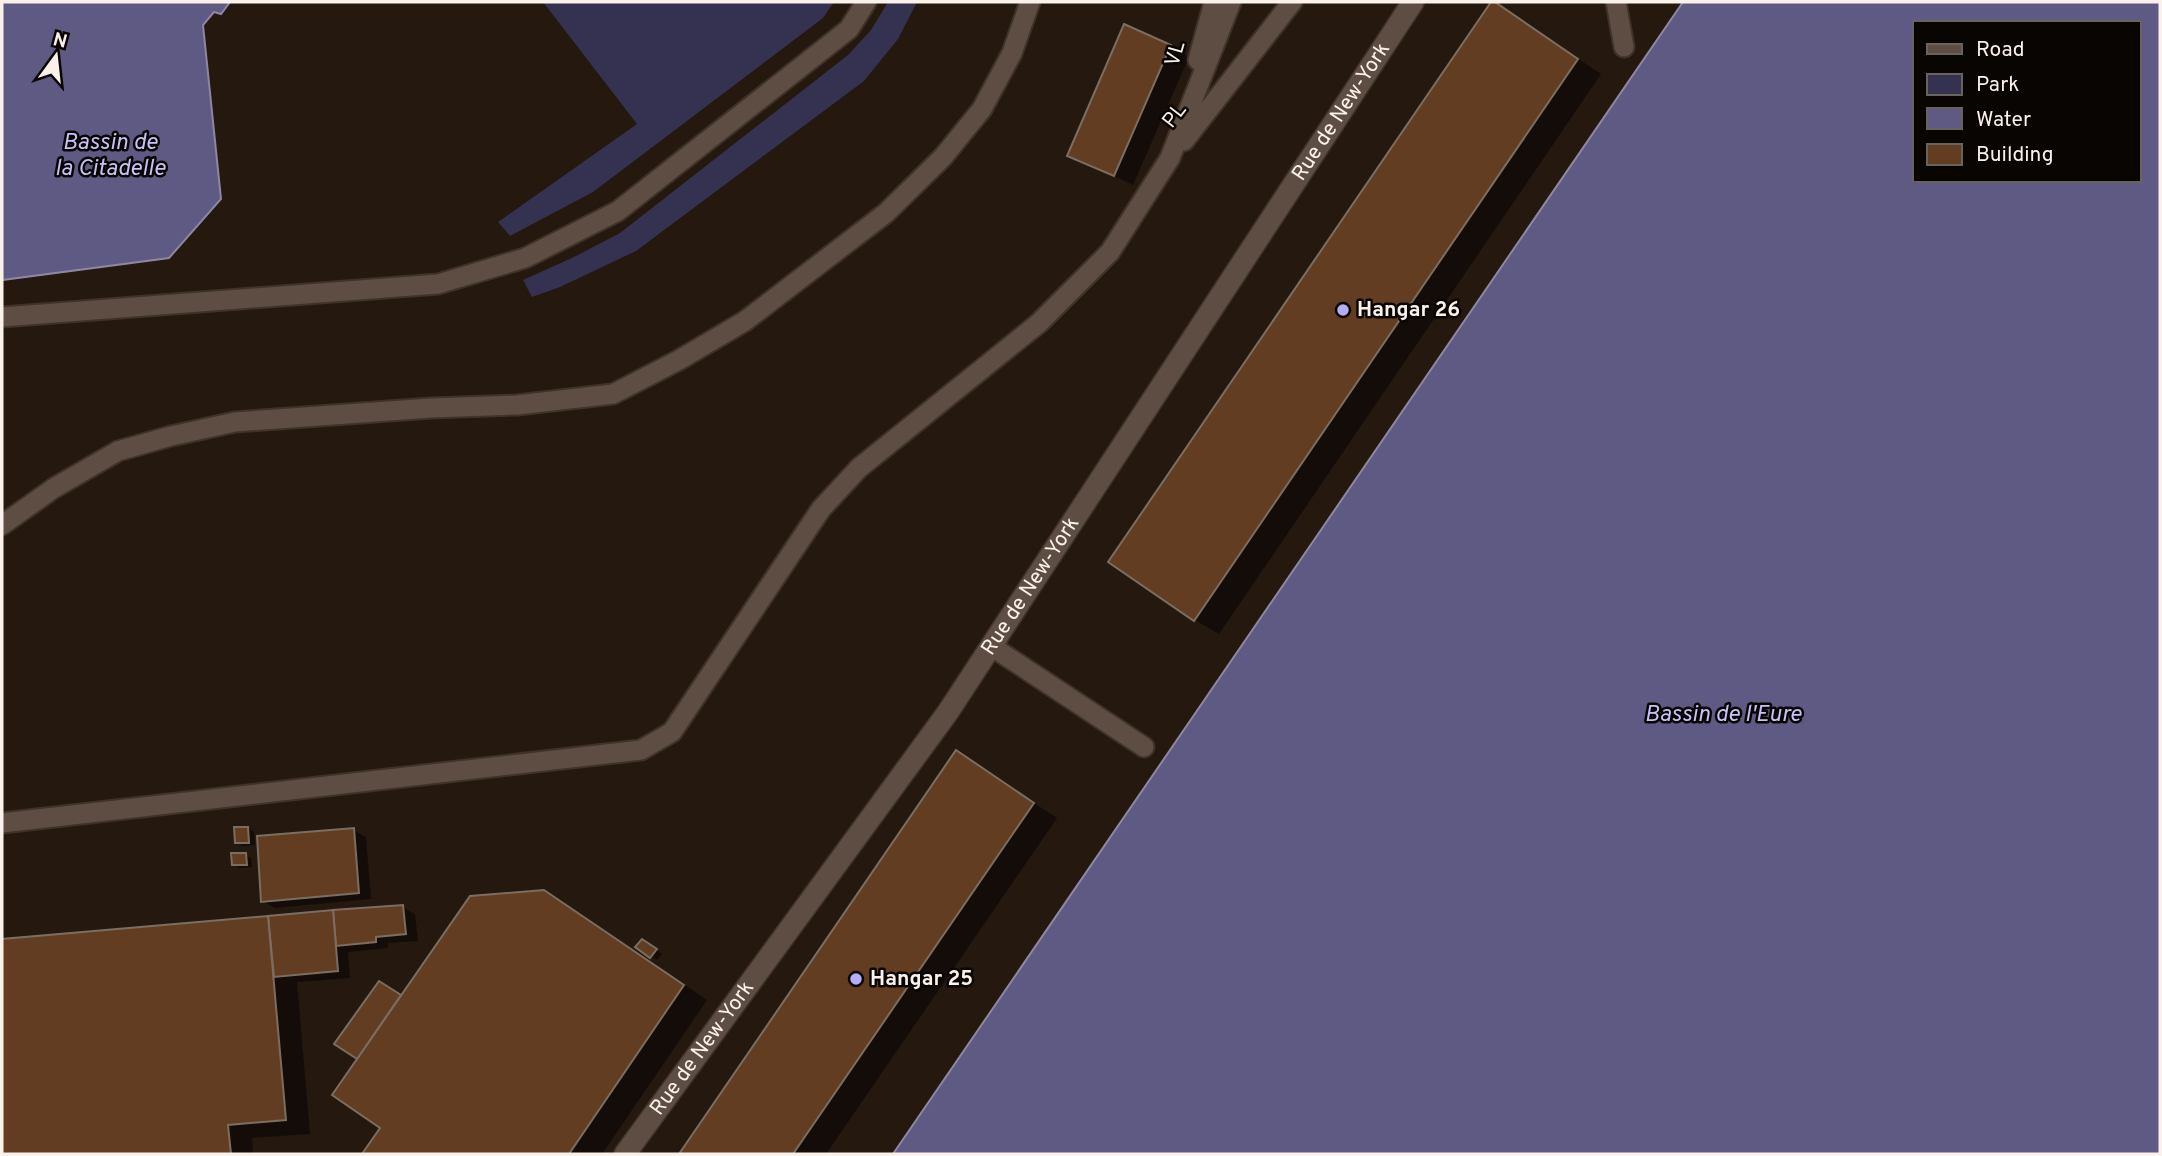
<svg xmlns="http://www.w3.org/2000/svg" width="2162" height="1156" viewBox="0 0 2162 1156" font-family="Overpass,sans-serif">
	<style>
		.green { fill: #353151 }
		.water { fill: #5e5a83; stroke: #8d87a2; stroke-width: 2; fill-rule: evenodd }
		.shadow { fill: #0007 }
		.building { fill: #623d22; stroke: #7c6d62; stroke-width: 2 }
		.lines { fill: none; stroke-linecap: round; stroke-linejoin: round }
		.service-casing { stroke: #3e3229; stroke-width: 23 }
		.minor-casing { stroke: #3e3229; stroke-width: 24 }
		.service { stroke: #5e4d42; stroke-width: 19 }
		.minor { stroke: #5e4d42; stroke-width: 21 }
		.poi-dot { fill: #b4acf9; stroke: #090503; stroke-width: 2.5 }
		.labels { text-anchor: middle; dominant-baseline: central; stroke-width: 5; stroke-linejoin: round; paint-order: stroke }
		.street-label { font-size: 21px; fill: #faf1eb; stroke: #090503 }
		.poi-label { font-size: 21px; font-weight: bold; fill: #faf1eb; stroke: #090503; text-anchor: start }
		.water-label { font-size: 23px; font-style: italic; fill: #c6c1f8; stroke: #090503 }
	</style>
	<rect width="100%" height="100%" fill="#24180f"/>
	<g class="green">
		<polygon points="543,2 834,2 823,18 593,192 510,236 498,222 637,124"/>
		<polygon points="888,2 917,2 898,39 864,81 636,251 560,287 532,297 523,280 574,257 620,233 848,55 871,30"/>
	</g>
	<g class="water">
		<polygon points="2,2 230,2 221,14 214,12 203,25 221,199 169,258 2,280"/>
		<path d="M1683,2H2160V1154H893ZM1915,23H2139V180H1915Z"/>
	</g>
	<g class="shadow">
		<polygon points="1493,2 1601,74 1219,634 1195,620"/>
		<polygon points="1170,46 1189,57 1133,185 1070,155"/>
		<polygon points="957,753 1057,818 826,1154 681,1154"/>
		<polygon points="248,828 254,832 255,845 243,846 237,842"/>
		<polygon points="353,830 366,837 371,899 275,908 262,901"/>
		<polygon points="245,855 251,858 252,867 239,868 233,864"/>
		<polygon points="543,892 568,906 707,1000 602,1154 364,1154 382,1127 359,1059 379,983 402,997"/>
		<polygon points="402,907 415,914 418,941 388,943 388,948 348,952 350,978 297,982 310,1134 252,1138 253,1154 2,1154 2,941"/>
		<polygon points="648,944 662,954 657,960 638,947"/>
	</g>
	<g class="building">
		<polygon points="1491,2 1495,2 1578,59 1194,621 1108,562"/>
		<polygon points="1124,24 1171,45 1114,176 1067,156"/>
		<polygon points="956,750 1034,803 793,1154 679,1154"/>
		<polygon points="234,827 248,827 249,843 235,843"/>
		<polygon points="354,828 359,893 261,902 257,836"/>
		<polygon points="231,853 246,853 247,865 232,865"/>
		<polygon points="544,890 684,985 569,1154 362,1154 380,1128 332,1095 470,896"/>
		<polygon points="403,905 406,934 376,937 376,942 336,946 333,910"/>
		<polygon points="333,910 338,971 274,977 268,916"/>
		<polygon points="268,916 286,1120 228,1125 231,1154 2,1154 2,939"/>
		<polygon points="642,939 657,949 650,958 635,947"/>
		<polygon points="379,981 401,995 357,1059 334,1044"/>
	</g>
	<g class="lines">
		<defs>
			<g id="service">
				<polyline points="1616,2 1624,47"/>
				<polyline points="1198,60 1214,2"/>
				<polyline points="1184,141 1292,2"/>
				<polyline points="2,317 438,284 525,258 618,211 849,29 866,2"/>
				<polyline points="2,525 54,488 118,451 171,436 235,422 431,408 517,405 613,394 679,360 745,321 886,213 943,157 982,109 1012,53 1030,2"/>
				<polyline points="991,646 1144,747"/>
				<polyline points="2,823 641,750 672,732 821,509 859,468 1039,323 1110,252 1170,158 1231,2"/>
			</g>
			<g id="minor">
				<path id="s1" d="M625,1154L948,712L1413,2"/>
			</g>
		</defs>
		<use href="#service" class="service-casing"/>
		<use href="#minor" class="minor-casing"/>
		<use href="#service" class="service"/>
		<use href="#minor" class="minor"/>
	</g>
	<g class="poi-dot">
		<circle cx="1343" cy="310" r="7"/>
		<circle cx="856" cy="979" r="7"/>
	</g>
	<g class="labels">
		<g class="street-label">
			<text transform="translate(1176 54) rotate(-74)">VL</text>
			<text stroke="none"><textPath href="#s1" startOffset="1265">Rue de New-York</textPath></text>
			<text transform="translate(1175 116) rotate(-52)">PL</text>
			<text stroke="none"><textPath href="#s1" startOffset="698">Rue de New-York</textPath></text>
			<text stroke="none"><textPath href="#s1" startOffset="131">Rue de New-York</textPath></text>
		</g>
		<g class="poi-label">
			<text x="1357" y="310">Hangar 26</text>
			<text x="870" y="979">Hangar 25</text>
		</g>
		<g class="water-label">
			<text x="110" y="143">Bassin de<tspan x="110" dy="26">la Citadelle</tspan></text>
			<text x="1723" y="715">Bassin de l'Eure</text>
		</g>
	</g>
	<rect width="2162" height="1156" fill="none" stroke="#faf1eb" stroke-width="7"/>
	<rect x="1913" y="21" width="228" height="161" fill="#090503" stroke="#696360" stroke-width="2"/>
	<rect x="1927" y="44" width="35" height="10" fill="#5e4d42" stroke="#696360" stroke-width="2"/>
	<text x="1976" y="56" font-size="21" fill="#faf1eb">Road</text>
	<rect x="1927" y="74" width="35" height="21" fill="#353151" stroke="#696360" stroke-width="2"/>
	<text x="1976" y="91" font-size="21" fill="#faf1eb">Park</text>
	<rect x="1927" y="108" width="35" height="21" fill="#5e5a83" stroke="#696360" stroke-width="2"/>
	<text x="1976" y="126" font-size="21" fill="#faf1eb">Water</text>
	<rect x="1927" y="144" width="35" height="21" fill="#623d22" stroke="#696360" stroke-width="2"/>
	<text x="1976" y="161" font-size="21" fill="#faf1eb">Building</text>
	<g transform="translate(56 56) rotate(15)" stroke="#090503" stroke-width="5" paint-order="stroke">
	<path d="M0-5L12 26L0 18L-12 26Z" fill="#faf1eb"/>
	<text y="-10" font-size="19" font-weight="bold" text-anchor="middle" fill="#faf1eb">N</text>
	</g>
</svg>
